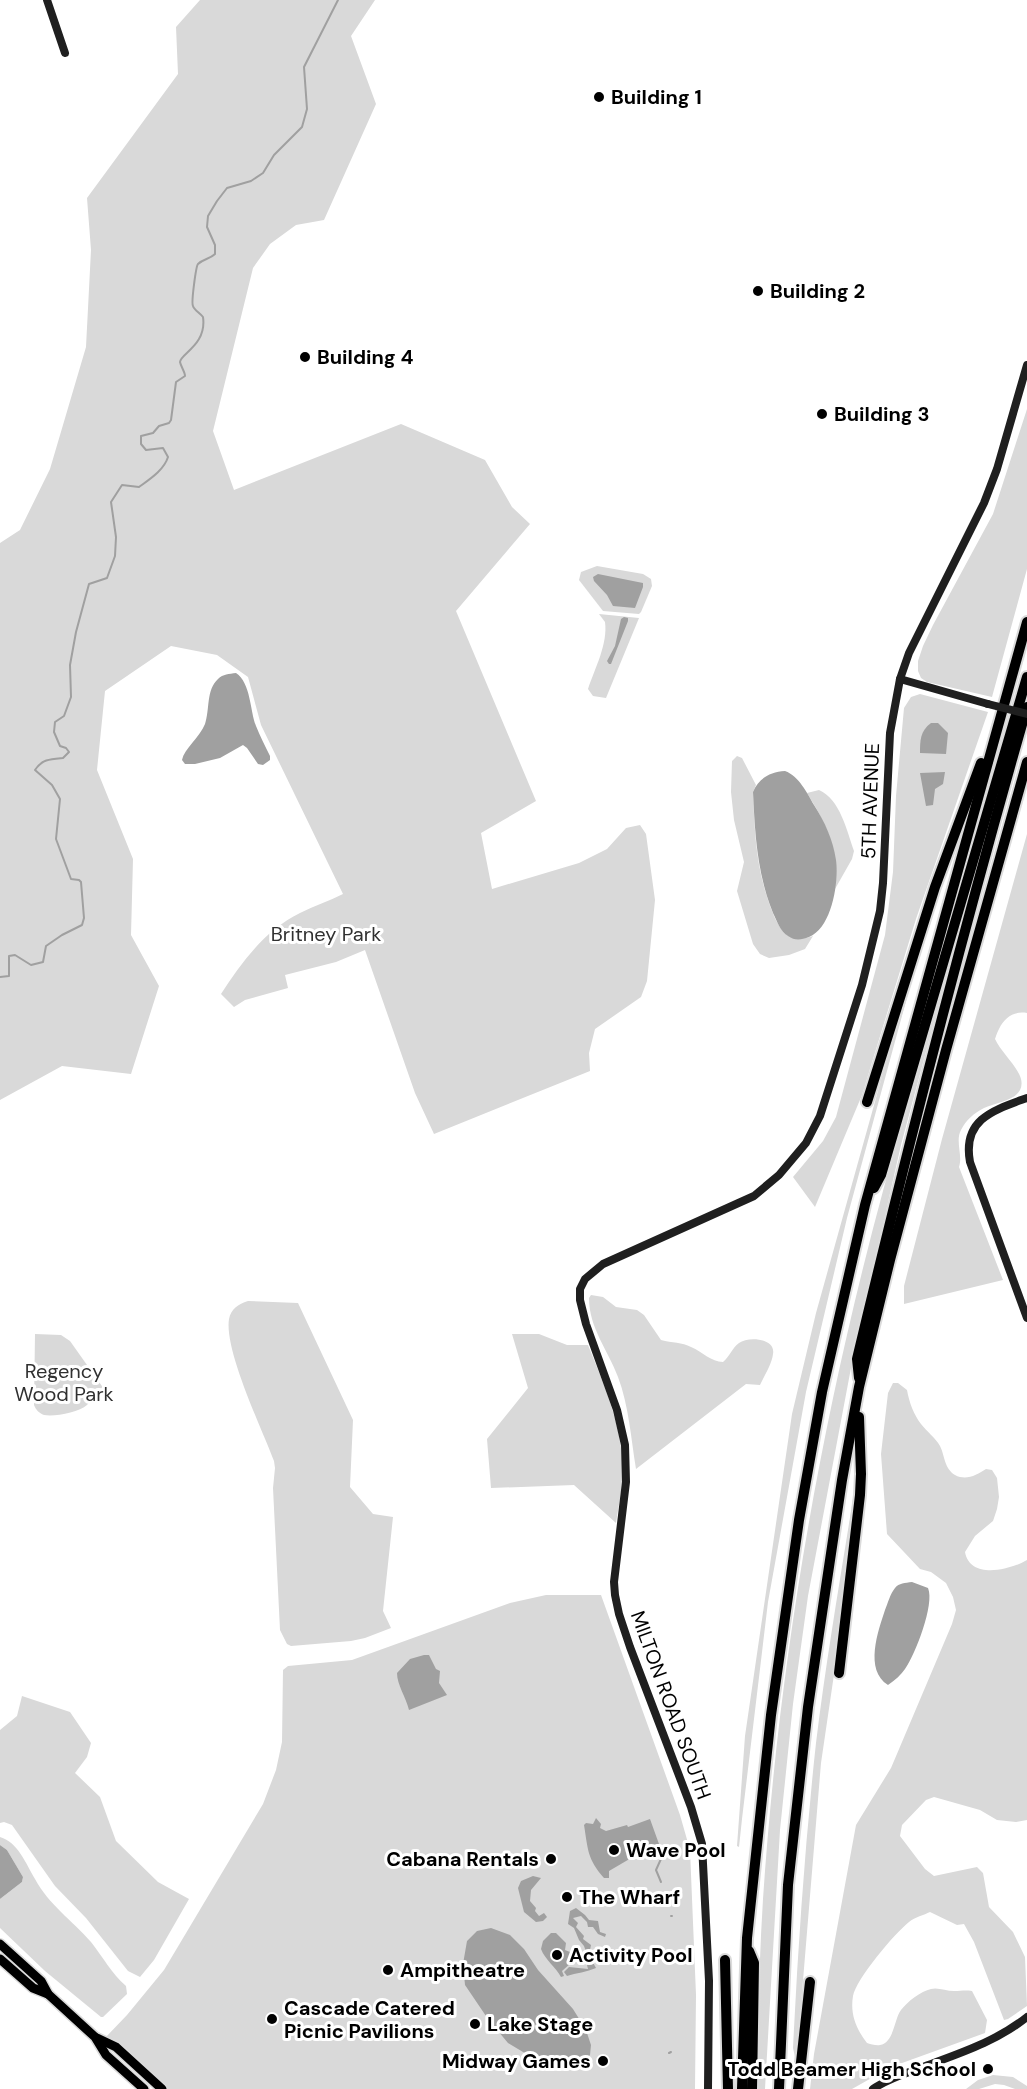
<svg xmlns="http://www.w3.org/2000/svg" width="1027" height="2089" viewBox="0 0 1027 2089" font-family="'DM Sans',sans-serif">
	<style>
		.green { fill: #d9d9d9 }
		.water { fill: #a0a0a0 }
		.lines { fill: none; stroke-linecap: round; stroke-linejoin: round }
		.stream { stroke: #a0a0a0; stroke-width: 2 }
		.primary-casing { stroke: #dbdbdb; stroke-width: 12 }
		.highway-casing { stroke: #dbdbdb; stroke-width: 14 }
		.secondary { stroke: #1f1f1f; stroke-width: 8 }
		.primary { stroke: #000; stroke-width: 9 }
		.highway { stroke: #000; stroke-width: 10 }
		.secondary-bridge { stroke: #1f1f1f; stroke-width: 8 }
		.poi-dot { fill: #000; stroke: #fff; stroke-width: 2 }
		.labels { text-anchor: middle; dominant-baseline: central; stroke-width: 6; stroke-linejoin: round; paint-order: stroke }
		.poi-label { font-size: 20px; font-weight: bold; fill: #000; stroke: #fff; text-anchor: start }
		.street-label { font-size: 20px; fill: #000; stroke: #fff }
		.park-label { font-size: 20px; fill: #303030; stroke: #fff }
	</style>
	<rect width="100%" height="100%" fill="#fff"/>
	<g class="green">
		<path d="M200,0H375L351,36L376,104L324,220L296,225L270,244L253,268L213,431L234,490L401,424L485,460L512,507L530,524L456,611L536,801L481,833L492,889L579,863L607,849L626,828L640,825L646,834L655,900L647,981L641,997L595,1029L589,1053L590,1071L434,1134L415,1093L365,950L336,962L285,975L288,988L245,1000L234,1007L221,994C241,963 265,930 300,913C314,906 329,901 343,894L261,725L248,677L217,655L171,646L105,691L97,770L133,859L131,935L159,986L131,1074L62,1066L0,1100V543L20,530L50,469L86,347L91,250L87,198L178,74L176,27Z"/>
		<polygon points="1027,409 1027,569 992,697 927,682 921,678 918,671 918,661 923,646 933,625 993,514"/>
		<polygon points="597,566 643,574 651,579 652,586 641,612 639,614 603,611 579,580 581,572"/>
		<path d="M599,614L639,618L606,698L593,696L588,689C595,668 608,644 605,622Z"/>
		<polygon points="920,694 988,712 916,919 862,1095 815,1207 793,1177 823,1141 836,1117 885,935 893,872 896,796 904,708 911,697"/>
		<path d="M737,756L742,758L756,785L753,792C755,838 756,872 774,916C777,922 781,931 787,935C795,940 805,939 813,936L805,949L789,955L769,958L760,954L753,944L737,891L744,862L734,820L731,792L732,761Z"/>
		<path d="M819,790C840,799 847,831 854,851L852,859L835,889C839,849 827,825 807,793Z"/>
		<path d="M1027,834V1013C1009,1010 1000,1023 995,1039C1001,1052 1018,1067 1021,1079C1026,1100 997,1102 984,1108C974,1113 966,1120 961,1130C955,1141 963,1155 959,1167L1003,1280L904,1304V1286L942,1139Z"/>
		<path d="M950,962L901,1145L854,1352L808,1596L793,1704L780,1830L765,2089H756C758,2026 759,1962 763,1899C781,1630 831,1364 907,1106C921,1058 933,1009 950,962Z"/>
		<polygon points="915,968 847,1218 806,1392 768,1602 742,1819 739,1847 737,1846 745,1736 792,1414 816,1313 912,969"/>
		<path d="M591,1295L603,1297L616,1307L637,1310L644,1315L661,1340C672,1343 682,1342 691,1347C703,1352 711,1362 723,1362C730,1356 732,1348 739,1343C748,1336 776,1338 773,1354C772,1364 764,1376 760,1385L746,1384L636,1469C631,1439 629,1406 618,1377C608,1350 589,1328 589,1298Z"/>
		<path d="M248,1301L298,1303L353,1420L350,1487L373,1514L393,1517L383,1611L391,1628L365,1638L351,1641L291,1646L287,1644L280,1630L273,1488L275,1468L274,1461C262,1429 224,1350 229,1319C231,1309 238,1304 248,1301Z"/>
		<path d="M35,1334L61,1335L70,1341L104,1389C93,1393 94,1398 87,1405C79,1412 55,1417 44,1415C39,1413 36,1410 34,1405Z"/>
		<path d="M512,1334H539L567,1345H588C605,1387 626,1434 622,1481C621,1495 618,1509 616,1523L574,1485L491,1488L487,1439L528,1388Z"/>
		<path d="M893,1383H898L907,1390C909,1402 914,1415 921,1424C927,1432 935,1437 940,1446C945,1456 944,1468 955,1475C966,1481 977,1475 986,1469L992,1470L997,1478L999,1497L997,1509L993,1521L975,1536L965,1552C970,1580 1010,1570 1027,1560V1820L1016,1822L997,1820L980,1810L934,1797L926,1800L902,1825L900,1836L925,1869L934,1876L977,1867L983,1873L989,1907L1013,1932L1025,1957L1027,2006L1008,2019L1004,2020L974,1942L964,1924L957,1925L930,1912C924,1915 915,1917 909,1922C895,1933 856,1979 853,1996C850,2014 856,2029 867,2043C870,2044 877,2046 880,2045C894,2043 894,2019 901,2010C907,2002 921,1991 931,1989C938,1987 946,1991 954,1991C961,1991 965,1990 972,1991L987,2020L985,2033L891,2067L852,2089H810L814,2054L856,1825L891,1768L952,1624L956,1610L953,1597L946,1583L931,1572L920,1569L887,1534L881,1454L888,1393Z"/>
		<path d="M858,1483L854,1538L821,1763L798,2041L795,2057L793,2048C798,1946 805,1844 816,1743C826,1661 840,1580 853,1499Z"/>
		<polygon points="546,1595 601,1595 680,1815 690,1850 696,1995 695,2089 163,2089 105,2038 127,2015 164,1970 263,1804 276,1770 282,1742 283,1670 288,1666 352,1660 510,1603"/>
		<polygon points="22,1696 70,1712 91,1743 87,1757 75,1773 100,1797 116,1841 158,1882 189,1899 154,1960 140,1977 128,1971 86,1918 55,1886 12,1825 4,1822 0,1823 0,1730 17,1716"/>
		<path d="M0,1837C18,1842 26,1864 35,1879C49,1905 72,1920 91,1942C103,1957 111,1973 126,1986L127,1994L103,2017H101L45,1971L0,1928V1899L22,1882L23,1877L7,1850L0,1845Z"/>
		<polygon points="993,2075 1013,2077 1027,2086 1027,2089 1015,2089 1004,2085 995,2084 979,2089 966,2089 978,2080"/>
	</g>
	<g class="water">
		<polygon points="598,574 643,583 643,587 635,608 613,606 607,595 594,581 593,577"/>
		<polygon points="624,617 628,618 628,621 611,664 609,664 607,661 615,646 621,619"/>
		<path d="M236,673C251,683 250,711 256,726C260,736 265,746 270,756V760L263,765L258,764L247,748L243,745L220,758L195,764H185L182,760C184,749 200,737 205,724C210,709 206,690 218,679C223,674 229,674 236,673Z"/>
		<path d="M931,723H938L948,733L946,754L920,753C920,741 920,731 931,723Z"/>
		<path d="M785,771C799,776 807,793 814,805C825,822 833,840 836,860C839,882 832,928 809,937C801,940 795,941 788,936C780,931 777,921 773,913C757,873 755,834 753,792C759,778 770,772 785,771Z"/>
		<polygon points="945,772 943,784 935,789 933,805 926,806 920,773"/>
		<path d="M912,1582L928,1588C935,1604 915,1655 905,1669C901,1675 895,1680 888,1685C864,1670 878,1631 885,1610C888,1603 890,1594 895,1588C899,1583 905,1583 912,1582Z"/>
		<path d="M424,1655H429L436,1669L440,1671L439,1683L447,1695L409,1710C406,1697 397,1685 397,1673L410,1659Z"/>
		<path d="M596,1818L601,1824L600,1828L606,1831L627,1825L628,1827L650,1819L659,1844L637,1852L638,1854L609,1871V1878H604C587,1859 588,1849 584,1825L586,1823L593,1824Z"/>
		<polygon points="0,1845 7,1850 23,1877 22,1882 0,1899"/>
		<polygon points="533,1876 541,1878 531,1890 530,1901 536,1908 535,1911 539,1916 544,1913 547,1917 543,1921 536,1922 524,1912 518,1888 521,1881"/>
		<path d="M576,1908L585,1915L589,1920L598,1921L600,1932L606,1934L605,1937L598,1934L593,1927H588L587,1922L581,1916L573,1918L578,1923L576,1927L584,1936L583,1939L591,1945L589,1955L596,1968C587,1972 576,1973 567,1976L564,1972L569,1967L588,1969L587,1965L590,1963L584,1946L579,1940L574,1928L568,1924L570,1911Z"/>
		<polygon points="491,1928 510,1935 524,1949 538,1970 573,2009 586,2030 591,2045 590,2055 581,2064 566,2069 538,2061 508,2043 488,2019 465,1985 463,1964 467,1941 477,1931"/>
		<path d="M551,1933H556L566,1943L565,1950L570,1952L571,1963L562,1971L564,1976L561,1977C556,1967 545,1960 541,1949L543,1941Z"/>
	</g>
	<g class="lines">
		<g class="stream">
			<path d="M0,977L9,976V956L15,955L31,965L43,962L46,946L62,935L82,925L84,918L81,882L79,880L71,879L56,839L60,799L52,785L35,770C42,759 51,759 63,758L69,752L66,748L60,746L54,732L55,722L64,716L71,697L70,665L76,632L89,584L107,578L115,556L116,537L111,502L122,485L139,487C150,479 164,470 168,457L163,448L146,450L141,444V436L153,433L159,426L169,423L171,420L176,382L185,376C185,372 181,367 180,362C180,354 207,345 203,317C200,313 194,310 193,306C191,303 196,266 198,264C203,259 210,259 215,254V245L207,227L208,216L217,201L227,188L251,181L263,173L274,155L302,127L307,109L304,67L338,0"/>
			<polyline points="661,1882 656,1870 665,1850 671,1848"/>
			<polyline points="671,1916 672,1916"/>
			<polyline points="669,2053 671,2052"/>
		</g>
		<defs>
			<g id="primary">
				<polyline points="0,1944 41,1981 48,1994 95,2037 106,2055 144,2089"/>
				<polyline points="0,1959 33,1988 48,1994"/>
				<polyline points="97,2038 116,2047 162,2089"/>
			</g>
			<g id="highway">
				<polyline points="867,1102 935,887 981,763"/>
				<polyline points="874,1188 881,1175 1027,677"/>
				<path d="M859,1378L857,1359C909,1141 965,923 1027,707"/>
				<polyline points="839,1673 860,1495 861,1474 859,1417"/>
				<polyline points="749,1951 754,1963 752,2089"/>
				<polyline points="725,1960 728,2089"/>
				<polyline points="742,2089 747,1938 771,1715 799,1520 822,1392 865,1205 1027,622"/>
				<polyline points="779,2089 788,1885 808,1707 842,1480 859,1387 890,1260 946,1050 1027,762"/>
				<polyline points="798,2089 810,1982"/>
			</g>
		</defs>
		<use href="#primary" class="primary-casing"/>
		<use href="#highway" class="highway-casing"/>
		<g class="secondary">
			<polyline points="47,0 65,53"/>
			<polyline points="900,679 988,704"/>
			<path d="M1027,1098C994,1110 962,1119 970,1162L1027,1318"/>
			<polyline points="708,2089 709,1981 702,1844 691,1807 630,1647 619,1614 615,1595 614,1582 626,1482 625,1445 617,1410 586,1324 580,1300 580,1289 585,1279 603,1264 754,1196 779,1175 806,1143 820,1116 862,985 880,911 883,883 890,733 900,679 909,653 984,503 997,469 1027,365"/>
			<path d="M873,2089C887,2079 904,2074 920,2068C957,2054 996,2042 1027,2017"/>
		</g>
		<use href="#primary" class="primary"/>
		<use href="#highway" class="highway"/>
		<polyline class="secondary-bridge" points="988,704 1027,714"/>
	</g>
	<g class="poi-dot">
		<circle cx="599" cy="97" r="6"/>
		<circle cx="758" cy="291" r="6"/>
		<circle cx="305" cy="357" r="6"/>
		<circle cx="822" cy="414" r="6"/>
		<circle cx="614" cy="1850" r="6"/>
		<circle cx="551" cy="1859" r="6"/>
		<circle cx="567" cy="1897" r="6"/>
		<circle cx="557" cy="1955" r="6"/>
		<circle cx="388" cy="1970" r="6"/>
		<circle cx="272" cy="2019" r="6"/>
		<circle cx="475" cy="2024" r="6"/>
		<circle cx="603" cy="2061" r="6"/>
		<circle cx="988" cy="2069" r="6"/>
	</g>
	<g class="labels">
		<g class="poi-label">
			<text x="611" y="97">Building 1</text>
			<text x="770" y="291">Building 2</text>
			<text x="317" y="357">Building 4</text>
			<text x="834" y="414">Building 3</text>
			<text x="626" y="1850">Wave Pool</text>
			<text x="539" y="1859" text-anchor="end">Cabana Rentals</text>
			<text x="579" y="1897">The Wharf</text>
			<text x="569" y="1955">Activity Pool</text>
			<text x="400" y="1970">Ampitheatre</text>
			<text x="284" y="2008">Cascade Catered<tspan x="284" dy="23">Picnic Pavilions</tspan></text>
			<text x="487" y="2024">Lake Stage</text>
			<text x="591" y="2061" text-anchor="end">Midway Games</text>
			<text x="976" y="2069" text-anchor="end">Todd Beamer High School</text>
		</g>
		<g class="street-label">
			<text transform="translate(870 801) rotate(-88)">5TH AVENUE</text>
			<text transform="translate(671 1705) rotate(70)">MILTON ROAD SOUTH</text>
		</g>
		<g class="park-label">
			<text x="326" y="934">Britney Park</text>
			<text x="64" y="1371">Regency<tspan x="64" dy="23">Wood Park</tspan></text>
		</g>
	</g>
</svg>
